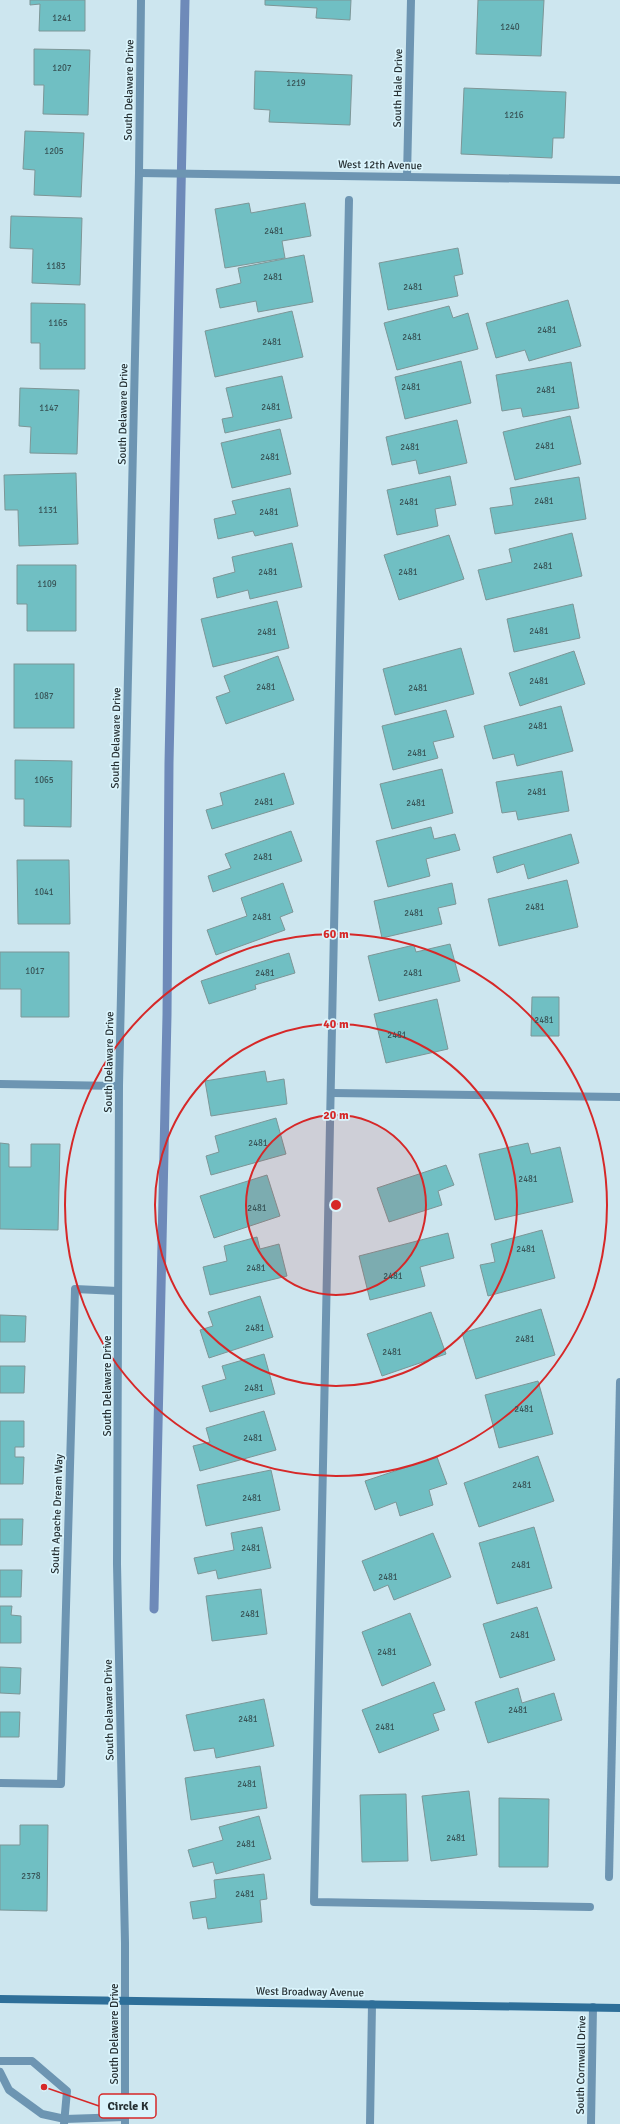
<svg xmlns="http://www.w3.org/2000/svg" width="620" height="2124" viewBox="0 0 620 2124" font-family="Signika,sans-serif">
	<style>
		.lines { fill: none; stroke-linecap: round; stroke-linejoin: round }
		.stream { stroke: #6e8ab9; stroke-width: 9 }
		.building { fill: #70bfc3; stroke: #7d9697 }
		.service { stroke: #6d95b2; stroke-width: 8 }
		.minor { stroke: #6d95b2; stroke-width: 8 }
		.secondary { stroke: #2e6f99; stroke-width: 8 }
		.ring { fill: none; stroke: #d62828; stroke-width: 2 }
		.labels { text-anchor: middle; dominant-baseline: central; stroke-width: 3.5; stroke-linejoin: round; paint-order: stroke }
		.number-label { font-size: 9px; fill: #385457 }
		.street-label { font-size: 11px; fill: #263033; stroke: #daf4fc }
		.centre { fill: #d62828; stroke: #daf4fc; stroke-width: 2 }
		.ring-label { font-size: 12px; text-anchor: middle; font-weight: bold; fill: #d62828; stroke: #daf4fc; stroke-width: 3.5; stroke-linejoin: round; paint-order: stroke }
		.leader { fill: none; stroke: #d62828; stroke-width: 1.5 }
		.callout-dot { fill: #d62828; stroke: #daf4fc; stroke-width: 1.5 }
		.callout { fill: #daf4fc; stroke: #d62828; stroke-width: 1.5 }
		.callout-label { font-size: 12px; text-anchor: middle; font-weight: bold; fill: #263033 }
	</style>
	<rect width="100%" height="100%" fill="#cde6ef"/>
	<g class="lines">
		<polyline class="stream" points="154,1609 167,1015 169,763 185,0"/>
	</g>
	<g class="building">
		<polygon points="30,0 85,0 85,31 39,31 40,4 30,5"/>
		<polygon points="265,0 351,0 350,20 316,18 317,8 265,5"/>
		<polygon points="478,0 544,0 541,56 476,54"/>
		<polygon points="34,49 90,50 88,115 43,114 44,85 34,85"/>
		<polygon points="255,71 352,75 350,125 269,122 270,110 254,109"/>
		<polygon points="464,88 566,92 564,138 553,138 552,158 461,154"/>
		<polygon points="25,131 84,133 81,197 34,195 35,170 23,169"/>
		<polygon points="249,203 251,213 305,203 311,236 282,241 285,258 225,268 215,209"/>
		<polygon points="11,216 82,218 80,285 32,283 33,249 10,248"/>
		<polygon points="458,248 463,274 454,276 458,296 388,310 379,263"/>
		<polygon points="304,255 313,302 258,312 256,301 220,308 216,289 241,283 238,268"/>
		<polygon points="568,300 581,346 529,361 525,350 496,358 486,323"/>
		<polygon points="31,303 85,304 85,369 40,369 40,343 31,343"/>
		<polygon points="449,306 453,318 468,313 478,349 397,370 384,323"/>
		<polygon points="292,311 303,357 215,377 205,331"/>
		<polygon points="461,361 471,403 405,419 395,377"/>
		<polygon points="571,362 579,408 523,417 521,408 502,411 496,375"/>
		<polygon points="282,376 292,418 225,433 222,419 233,417 226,388"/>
		<polygon points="20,388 79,390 77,454 30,453 31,427 19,426"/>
		<polygon points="570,416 581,464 515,480 503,432"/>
		<polygon points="457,420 467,463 419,474 416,460 392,465 386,437"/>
		<polygon points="280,429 291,474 232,488 221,443"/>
		<polygon points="76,473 78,544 19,546 18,510 5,510 4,475"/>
		<polygon points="450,476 456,505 435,509 438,526 397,535 387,490"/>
		<polygon points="579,477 586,519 495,534 490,508 513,505 510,488"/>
		<polygon points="290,488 298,526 255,536 253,531 218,539 214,519 236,514 232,501"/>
		<polygon points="572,533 582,576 486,600 478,570 512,562 509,549"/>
		<polygon points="449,535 464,579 399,600 384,555"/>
		<polygon points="292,543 302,587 250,599 248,590 217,598 213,578 235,572 232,557"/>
		<polygon points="17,565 76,565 76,631 27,631 27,604 17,604"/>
		<polygon points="277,601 289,648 213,667 201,619"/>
		<polygon points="573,604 580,638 514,652 507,619"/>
		<polygon points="461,648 474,694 395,715 383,669"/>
		<polygon points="574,651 585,684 520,706 509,673"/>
		<polygon points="278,656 294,700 226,724 216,697 230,692 224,676"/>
		<rect x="14" y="664" width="60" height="64"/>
		<polygon points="561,706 573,751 517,766 514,754 493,759 484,726"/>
		<polygon points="446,710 454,737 433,742 438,758 393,770 382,726"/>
		<polygon points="15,760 72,761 71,827 24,826 24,799 15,799"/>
		<polygon points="442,769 453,813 392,829 380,784"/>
		<polygon points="562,771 569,811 518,820 516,811 502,813 496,782"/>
		<polygon points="284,773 294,804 212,829 206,810 223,805 220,793"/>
		<polygon points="431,827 434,839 455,834 460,850 426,859 430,876 388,887 376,841"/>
		<polygon points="291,831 302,861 213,892 208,876 231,868 225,854"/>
		<polygon points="571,834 579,863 528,879 524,864 497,873 493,857"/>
		<polygon points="17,860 69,860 70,924 18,924"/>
		<polygon points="567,880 578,927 499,946 488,899"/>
		<polygon points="283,883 293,912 280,917 285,930 216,955 207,930 247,916 241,898"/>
		<polygon points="452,883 456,904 438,908 442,924 382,938 374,901"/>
		<polygon points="450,944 460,981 379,1001 368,956 414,945 416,952"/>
		<polygon points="0,952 69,952 69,1017 21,1017 21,989 0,989"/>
		<polygon points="289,953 295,973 255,985 256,989 209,1004 201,981"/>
		<polygon points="532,997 559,997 559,1036 531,1036"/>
		<polygon points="437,999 448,1049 386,1063 374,1014"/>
		<polygon points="265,1071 267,1082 284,1079 287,1104 211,1116 205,1081"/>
		<polygon points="276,1118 286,1154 211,1175 206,1156 219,1152 215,1136"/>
		<polygon points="0,1143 9,1144 9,1167 31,1167 31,1144 60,1144 58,1230 0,1229"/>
		<polygon points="528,1143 531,1154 560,1147 573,1202 495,1220 479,1154"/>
		<polygon points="446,1165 454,1185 438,1191 442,1205 389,1222 377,1188"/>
		<polygon points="267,1175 280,1216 214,1238 200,1196"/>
		<polygon points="542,1230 555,1278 488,1296 480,1265 495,1262 491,1244"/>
		<polygon points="448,1233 454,1258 420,1267 425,1286 370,1300 359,1256"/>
		<polygon points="257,1237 260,1249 279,1244 287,1276 210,1295 203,1267 227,1261 224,1246"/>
		<polygon points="260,1296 273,1337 209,1358 200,1330 213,1326 208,1312"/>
		<polygon points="541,1309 555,1355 476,1379 462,1333"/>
		<polygon points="431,1312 446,1354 382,1376 367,1334"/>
		<polygon points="0,1315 26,1316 25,1342 0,1342"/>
		<polygon points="264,1354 275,1394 210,1412 202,1386 226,1379 222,1366"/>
		<polygon points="0,1366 25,1366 24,1393 0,1393"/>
		<polygon points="538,1381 553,1434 499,1448 485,1395"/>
		<polygon points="264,1411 276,1450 200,1471 193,1446 210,1442 206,1428"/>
		<polygon points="0,1421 24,1421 24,1447 15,1447 15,1457 24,1457 23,1484 0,1484"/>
		<polygon points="538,1456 554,1501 479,1527 464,1483"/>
		<polygon points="437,1457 447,1484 429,1490 433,1505 400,1516 396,1502 375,1510 365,1481"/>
		<polygon points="271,1470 280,1510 206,1526 197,1485"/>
		<polygon points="0,1519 23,1519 22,1545 0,1545"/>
		<polygon points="262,1527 271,1568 218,1579 216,1570 198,1574 194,1558 234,1550 231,1533"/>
		<polygon points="534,1527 552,1588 497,1604 479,1543"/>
		<polygon points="433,1533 451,1577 394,1600 388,1585 374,1591 362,1561"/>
		<polygon points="0,1570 22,1570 21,1597 0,1597"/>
		<polygon points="261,1589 267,1634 212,1641 206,1596"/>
		<polygon points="0,1606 12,1606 11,1615 21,1616 21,1643 0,1643"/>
		<polygon points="537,1607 555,1660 500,1678 483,1624"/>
		<polygon points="410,1613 431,1665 382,1686 362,1632"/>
		<polygon points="0,1667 21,1668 20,1694 0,1693"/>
		<polygon points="434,1682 445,1710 433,1714 439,1730 379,1753 362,1710"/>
		<polygon points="518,1688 522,1703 554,1693 562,1720 488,1743 475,1702"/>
		<polygon points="264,1699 274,1746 216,1758 214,1748 194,1751 186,1715"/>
		<polygon points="0,1712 20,1712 19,1737 0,1737"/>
		<polygon points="260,1766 267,1808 191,1820 185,1778"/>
		<polygon points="469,1791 477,1855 431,1861 422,1796"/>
		<polygon points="406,1794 408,1861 362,1862 360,1795"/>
		<polygon points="499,1798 549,1799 548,1867 499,1867"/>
		<polygon points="259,1816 271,1859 216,1874 213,1862 193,1867 188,1850 223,1840 219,1827"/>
		<polygon points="20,1825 48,1825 47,1911 0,1910 0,1845 20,1845"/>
		<polygon points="264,1874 267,1899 260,1900 262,1922 208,1929 206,1917 193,1919 190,1902 216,1898 214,1880"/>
	</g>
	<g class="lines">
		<g class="service">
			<polyline points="349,200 314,1902 590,1907"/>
			<polyline points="332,1093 620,1097"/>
			<polyline points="0,1783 61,1784 75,1289 118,1291"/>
			<polyline points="609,1877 620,1382"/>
			<polyline points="0,2061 32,2061 67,2091 64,2124"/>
			<polyline points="0,2072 9,2090 42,2114 65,2119 125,2117"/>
			<polyline points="370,2124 372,2004"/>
		</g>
		<g class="minor">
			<polyline points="139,173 620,180"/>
			<polyline points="407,176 411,0"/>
			<polyline points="0,1084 119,1086"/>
			<polyline points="125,2124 125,1943 117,1564 119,1086 139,173 141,0"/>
			<polyline points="591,2124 593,2007"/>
		</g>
		<polyline class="secondary" points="0,1999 620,2008"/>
	</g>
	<circle cx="336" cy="1205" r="90" fill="#d62828" fill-opacity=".12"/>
	<g class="ring">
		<circle cx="336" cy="1205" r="90"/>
		<circle cx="336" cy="1205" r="181"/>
		<circle cx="336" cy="1205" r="271"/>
	</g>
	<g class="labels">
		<g class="number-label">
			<text x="62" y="18">1241</text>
			<text x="510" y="27">1240</text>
			<text x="62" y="68">1207</text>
			<text x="296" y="83">1219</text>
			<text x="514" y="115">1216</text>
			<text x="54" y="151">1205</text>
			<text x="274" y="231">2481</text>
			<text x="56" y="266">1183</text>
			<text x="273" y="277">2481</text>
			<text x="413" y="287">2481</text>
			<text x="58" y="323">1165</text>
			<text x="547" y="330">2481</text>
			<text x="412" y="337">2481</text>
			<text x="272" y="342">2481</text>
			<text x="411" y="387">2481</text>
			<text x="546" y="390">2481</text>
			<text x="271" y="407">2481</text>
			<text x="49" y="408">1147</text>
			<text x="545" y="446">2481</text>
			<text x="410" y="447">2481</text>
			<text x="270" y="457">2481</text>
			<text x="544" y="501">2481</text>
			<text x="409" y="502">2481</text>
			<text x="48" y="510">1131</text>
			<text x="269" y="512">2481</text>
			<text x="543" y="566">2481</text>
			<text x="268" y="572">2481</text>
			<text x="408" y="572">2481</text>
			<text x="47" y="584">1109</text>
			<text x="539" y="631">2481</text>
			<text x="267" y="632">2481</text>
			<text x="539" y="681">2481</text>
			<text x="266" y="687">2481</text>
			<text x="418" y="688">2481</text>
			<text x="44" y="696">1087</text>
			<text x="538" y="726">2481</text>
			<text x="417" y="753">2481</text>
			<text x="44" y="780">1065</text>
			<text x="537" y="792">2481</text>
			<text x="264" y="802">2481</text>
			<text x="416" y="803">2481</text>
			<text x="263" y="857">2481</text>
			<text x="44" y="892">1041</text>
			<text x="535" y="907">2481</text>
			<text x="414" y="913">2481</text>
			<text x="262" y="917">2481</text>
			<text x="35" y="971">1017</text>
			<text x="265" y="973">2481</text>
			<text x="413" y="973">2481</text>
			<text x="544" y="1020">2481</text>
			<text x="397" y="1035">2481</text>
			<text x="258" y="1143">2481</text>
			<text x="528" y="1179">2481</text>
			<text x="257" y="1208">2481</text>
			<text x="526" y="1249">2481</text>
			<text x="256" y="1268">2481</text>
			<text x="393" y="1276">2481</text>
			<text x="255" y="1328">2481</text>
			<text x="525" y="1339">2481</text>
			<text x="392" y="1352">2481</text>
			<text x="254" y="1388">2481</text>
			<text x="524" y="1409">2481</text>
			<text x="253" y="1438">2481</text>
			<text x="522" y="1485">2481</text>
			<text x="252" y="1498">2481</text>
			<text x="251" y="1548">2481</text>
			<text x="521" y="1565">2481</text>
			<text x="388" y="1577">2481</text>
			<text x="250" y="1614">2481</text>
			<text x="520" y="1635">2481</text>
			<text x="387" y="1652">2481</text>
			<text x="518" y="1710">2481</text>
			<text x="248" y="1719">2481</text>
			<text x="385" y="1727">2481</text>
			<text x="247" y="1784">2481</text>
			<text x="456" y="1838">2481</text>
			<text x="246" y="1844">2481</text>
			<text x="31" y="1876">2378</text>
			<text x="245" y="1894">2481</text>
		</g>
		<g class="street-label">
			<text transform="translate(398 88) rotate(-89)">South Hale Drive</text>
			<text transform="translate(129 90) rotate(-89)">South Delaware Drive</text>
			<text transform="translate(380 165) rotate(1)">West 12th Avenue</text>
			<text transform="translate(123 414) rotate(-89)">South Delaware Drive</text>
			<text transform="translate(116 738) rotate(-89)">South Delaware Drive</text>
			<text transform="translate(109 1062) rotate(-89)">South Delaware Drive</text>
			<text transform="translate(107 1386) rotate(-90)">South Delaware Drive</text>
			<text transform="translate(57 1514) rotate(-88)">South Apache Dream Way</text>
			<text transform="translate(109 1710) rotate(-91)">South Delaware Drive</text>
			<text transform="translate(310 1992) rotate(1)">West Broadway Avenue</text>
			<text transform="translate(114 2034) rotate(-90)">South Delaware Drive</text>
			<text transform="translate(581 2065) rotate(-89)">South Cornwall Drive</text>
		</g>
	</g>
	<circle cx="336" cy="1205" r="6" class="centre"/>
	<g class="ring-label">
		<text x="336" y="938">60 m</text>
		<text x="336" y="1028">40 m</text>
		<text x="336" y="1119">20 m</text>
	</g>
	<path class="leader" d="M44 2087L99 2106"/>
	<circle class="callout-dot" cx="44" cy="2087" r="4"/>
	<rect class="callout" x="99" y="2094" width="57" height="24" rx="4"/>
	<g class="callout-label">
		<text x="128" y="2110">Circle K</text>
	</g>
</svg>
